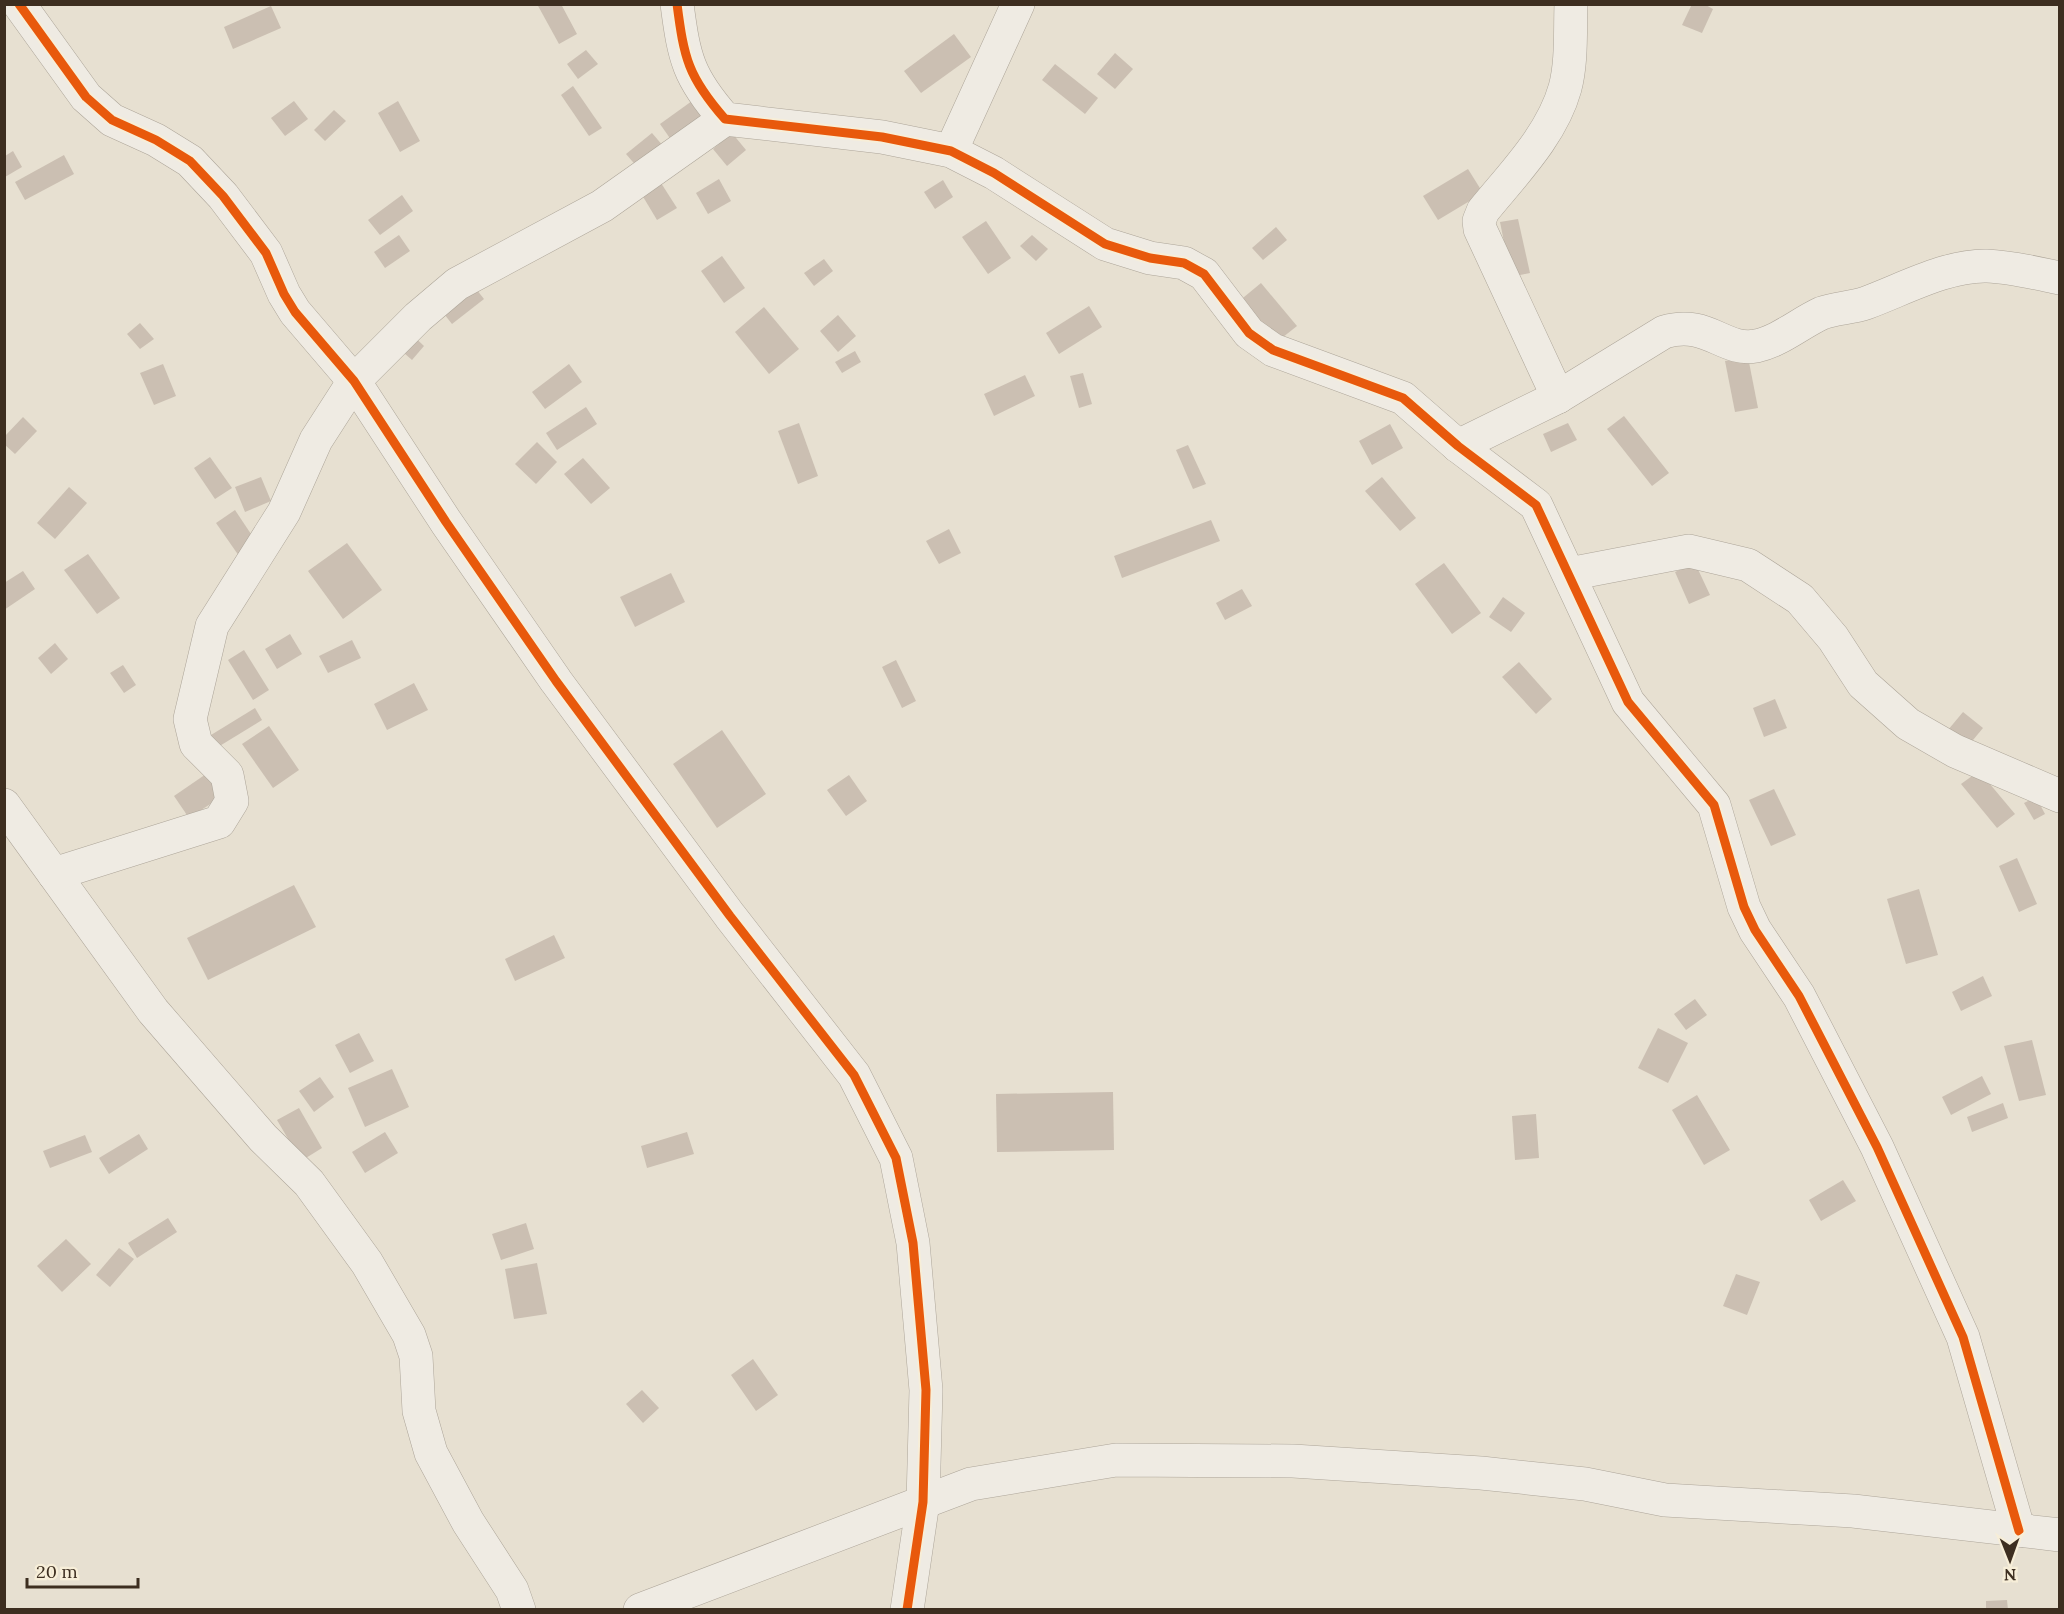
<svg xmlns="http://www.w3.org/2000/svg" width="2064" height="1614" viewBox="0 0 2064 1614" font-family="Lora,serif">
	<style>
		.building { fill: #cbbfb2 }
		.lines { fill: none; stroke-linecap: round; stroke-linejoin: round }
		.minor-casing { stroke: #ada599; stroke-width: 34 }
		.minor { stroke: #efebe3; stroke-width: 33 }
		.cycleway-casing { stroke: #f7eed8; stroke-width: 13 }
		.cycleway { stroke: #e8590c; stroke-width: 9 }
	</style>
	<rect width="100%" height="100%" fill="#e7e0d1"/>
	<g class="building">
		<polygon points="537,4 561,4 577,34 559,44"/>
		<polygon points="1692,4 1704,4 1713,9 1702,33 1682,25"/>
		<polygon points="271,6 281,28 233,49 224,27"/>
		<polygon points="954,34 971,57 921,93 904,71"/>
		<polygon points="586,50 598,64 578,79 567,64"/>
		<polygon points="1115,53 1133,69 1115,89 1097,74"/>
		<polygon points="1055,64 1098,98 1085,114 1042,80"/>
		<polygon points="573,86 602,128 589,136 561,95"/>
		<polygon points="294,101 308,119 285,136 271,118"/>
		<polygon points="398,101 420,141 400,152 378,113"/>
		<polygon points="692,101 707,120 674,144 660,124"/>
		<polygon points="334,110 346,121 325,141 314,130"/>
		<polygon points="652,133 664,147 639,169 626,154"/>
		<polygon points="732,133 746,150 727,166 713,149"/>
		<polygon points="13,151 22,167 5,177 5,156"/>
		<polygon points="64,155 74,174 25,200 15,182"/>
		<polygon points="1468,169 1483,193 1438,220 1423,196"/>
		<polygon points="719,179 731,201 708,214 696,193"/>
		<polygon points="943,180 953,197 935,209 924,192"/>
		<polygon points="661,183 677,208 657,220 642,195"/>
		<polygon points="402,195 413,211 380,235 368,220"/>
		<polygon points="1518,219 1530,273 1511,277 1500,222"/>
		<polygon points="986,221 1011,258 988,274 962,237"/>
		<polygon points="1276,227 1287,240 1263,260 1252,248"/>
		<polygon points="399,235 410,251 385,268 374,252"/>
		<polygon points="1032,235 1048,249 1036,261 1020,246"/>
		<polygon points="722,256 745,288 724,303 701,271"/>
		<polygon points="824,259 833,271 814,286 804,273"/>
		<polygon points="469,280 484,299 452,324 437,305"/>
		<polygon points="1261,283 1297,326 1273,345 1238,302"/>
		<polygon points="1089,306 1102,327 1059,354 1046,333"/>
		<polygon points="764,307 799,349 769,374 735,332"/>
		<polygon points="838,315 856,336 838,352 820,331"/>
		<polygon points="140,323 154,339 140,349 127,334"/>
		<polygon points="408,331 424,346 412,360 396,346"/>
		<polygon points="855,351 861,362 842,373 835,362"/>
		<polygon points="1748,357 1758,408 1735,412 1725,361"/>
		<polygon points="163,364 176,396 154,405 140,373"/>
		<polygon points="569,364 582,382 545,409 532,392"/>
		<polygon points="1083,373 1092,404 1079,408 1070,376"/>
		<polygon points="1025,375 1035,396 994,416 984,394"/>
		<polygon points="586,407 597,424 557,450 546,433"/>
		<polygon points="1624,416 1669,473 1652,486 1607,429"/>
		<polygon points="23,417 37,431 15,454 4,444 4,437"/>
		<polygon points="799,423 818,476 798,484 778,431"/>
		<polygon points="1568,423 1577,440 1551,452 1543,434"/>
		<polygon points="1390,424 1403,448 1372,465 1359,441"/>
		<polygon points="537,442 557,462 536,484 515,464"/>
		<polygon points="1188,445 1206,484 1193,489 1176,450"/>
		<polygon points="210,457 232,488 215,499 194,468"/>
		<polygon points="583,458 610,488 591,504 564,474"/>
		<polygon points="261,477 271,501 245,512 235,487"/>
		<polygon points="1382,477 1416,518 1400,531 1365,491"/>
		<polygon points="69,487 87,503 55,539 37,523"/>
		<polygon points="235,510 257,543 239,556 216,523"/>
		<polygon points="1211,520 1220,541 1122,578 1114,556"/>
		<polygon points="949,529 961,553 939,564 926,541"/>
		<polygon points="347,543 382,590 343,619 308,571"/>
		<polygon points="88,554 120,598 97,614 64,570"/>
		<polygon points="1444,563 1481,613 1452,634 1415,584"/>
		<polygon points="1695,563 1710,595 1689,604 1675,572"/>
		<polygon points="23,571 35,589 4,610 4,583"/>
		<polygon points="671,573 685,602 635,627 620,597"/>
		<polygon points="1242,589 1252,606 1225,620 1216,603"/>
		<polygon points="1503,597 1525,613 1511,632 1489,617"/>
		<polygon points="290,634 302,654 277,669 265,649"/>
		<polygon points="352,640 361,658 328,673 319,656"/>
		<polygon points="55,643 68,659 51,674 38,658"/>
		<polygon points="244,650 269,690 253,700 228,660"/>
		<polygon points="896,660 916,701 902,708 882,667"/>
		<polygon points="1519,662 1552,699 1536,714 1502,677"/>
		<polygon points="123,665 136,685 124,693 110,673"/>
		<polygon points="414,683 428,710 387,730 374,704"/>
		<polygon points="1775,699 1787,728 1764,737 1753,708"/>
		<polygon points="255,708 262,720 218,747 211,735"/>
		<polygon points="1963,712 1983,728 1968,746 1948,730"/>
		<polygon points="269,726 299,770 273,788 242,744"/>
		<polygon points="722,730 766,794 717,828 673,764"/>
		<polygon points="1979,771 2015,814 1997,828 1961,784"/>
		<polygon points="209,772 224,795 189,818 174,796"/>
		<polygon points="849,775 867,801 846,816 827,790"/>
		<polygon points="1774,789 1796,835 1771,846 1749,800"/>
		<polygon points="2036,797 2045,814 2034,820 2024,803"/>
		<polygon points="2017,858 2037,904 2019,912 1999,866"/>
		<polygon points="294,885 316,927 208,980 187,938"/>
		<polygon points="1919,889 1938,955 1906,964 1887,899"/>
		<polygon points="554,935 565,958 515,981 505,959"/>
		<polygon points="1983,976 1992,996 1961,1011 1952,992"/>
		<polygon points="1695,999 1707,1015 1686,1030 1674,1014"/>
		<polygon points="1658,1028 1688,1043 1668,1083 1638,1068"/>
		<polygon points="359,1033 374,1061 350,1073 335,1045"/>
		<polygon points="2032,1040 2046,1095 2019,1101 2004,1046"/>
		<polygon points="392,1069 409,1107 365,1127 348,1088"/>
		<polygon points="1982,1076 1991,1094 1951,1115 1942,1097"/>
		<polygon points="320,1077 334,1097 314,1112 299,1091"/>
		<polygon points="1113,1092 1114,1150 997,1152 996,1094"/>
		<polygon points="1697,1095 1730,1150 1704,1165 1672,1110"/>
		<polygon points="2003,1103 2008,1118 1972,1132 1967,1117"/>
		<polygon points="299,1108 322,1148 301,1161 277,1120"/>
		<polygon points="1536,1114 1539,1158 1515,1160 1512,1116"/>
		<polygon points="385,1132 398,1153 365,1173 352,1152"/>
		<polygon points="687,1132 694,1154 647,1168 641,1146"/>
		<polygon points="139,1134 148,1149 109,1174 99,1158"/>
		<polygon points="85,1135 92,1152 50,1168 43,1151"/>
		<polygon points="1843,1180 1856,1201 1821,1221 1809,1200"/>
		<polygon points="168,1218 177,1232 137,1258 128,1243"/>
		<polygon points="526,1223 534,1249 501,1260 492,1234"/>
		<polygon points="66,1239 91,1264 62,1292 37,1266"/>
		<polygon points="119,1248 134,1259 110,1287 96,1275"/>
		<polygon points="537,1263 547,1314 514,1319 505,1269"/>
		<polygon points="1736,1274 1760,1282 1747,1315 1723,1306"/>
		<polygon points="753,1359 778,1395 756,1411 731,1375"/>
		<polygon points="642,1390 659,1408 643,1423 626,1404"/>
		<polygon points="2007,1600 2008,1610 1986,1610 1986,1601"/>
	</g>
	<g class="lines">
		<defs>
			<g id="minor">
				<polyline points="19,4 86,97 112,120 156,140 190,161 223,196 266,253 284,294 295,312 354,381 446,522 556,681 730,916 854,1075 896,1158 913,1243 926,1390 923,1502 907,1610"/>
				<path d="M677,4C684,58 688,77 725,119L882,137L951,151L994,173L1105,244L1150,258L1184,263L1204,274L1249,333L1273,350L1403,398L1458,446L1536,505L1628,702L1714,805L1744,907L1755,930L1799,996L1877,1147L1963,1337L2019,1531"/>
				<polyline points="951,151 1018,4"/>
				<path d="M1558,397L1480,229L1479,221L1483,211C1513,174 1552,135 1565,88C1572,62 1570,31 1571,4"/>
				<path d="M1458,446L1558,397L1664,332C1708,319 1723,352 1756,346C1780,341 1800,323 1822,313C1835,308 1852,308 1866,303C1904,289 1947,265 1987,266C2012,267 2036,273 2060,278"/>
				<polyline points="1569,574 1689,551 1748,565 1800,599 1833,638 1863,684 1908,724 1955,751 2060,796"/>
				<polyline points="4,805 153,1011 263,1138 309,1183 367,1263 409,1335 416,1356 419,1411 431,1453 468,1522 512,1590 519,1610"/>
				<polyline points="54,874 219,822 232,801 227,775 196,744 190,719 212,626 284,512 316,440 354,381 418,317 457,284 602,206 725,119"/>
				<polyline points="640,1610 971,1484 1116,1460 1293,1461 1481,1473 1585,1484 1665,1500 1853,1511 2060,1535"/>
			</g>
		</defs>
		<use href="#minor" class="minor-casing"/>
		<use href="#minor" class="minor"/>
		<defs>
			<g id="cycleway">
				<polyline points="19,4 86,97 112,120 156,140 190,161 223,196 266,253 284,294 295,312 354,381 446,522 556,681 730,916 854,1075 896,1158 913,1243 926,1390 923,1502 907,1610"/>
				<path d="M677,4C684,58 688,77 725,119L882,137L951,151L994,173L1105,244L1150,258L1184,263L1204,274L1249,333L1273,350L1403,398L1458,446L1536,505L1628,702L1714,805L1744,907L1755,930L1799,996L1877,1147L1963,1337L2019,1531"/>
			</g>
		</defs>
		<use href="#cycleway" class="cycleway-casing"/>
		<use href="#cycleway" class="cycleway"/>
	</g>
	<rect width="2064" height="1614" fill="none" stroke="#3d2e20" stroke-width="12"/>
	<g transform="translate(2010 1560) rotate(179)" stroke="#f7eed8" stroke-width="4.5" paint-order="stroke">
	<path d="M0-4.5L10 22L0 15L-10 22Z" fill="#3d2e20"/>
	<text y="-9" font-size="16" font-weight="bold" text-anchor="middle" fill="#3d2e20">N</text>
	</g>
	<path d="M27 1578v9h111v-9" fill="none" stroke="#3d2e20" stroke-width="3"/>
	<text x="36" y="1578" font-size="18" fill="#3d2e20" stroke="#f7eed8" stroke-width="4.5" paint-order="stroke">20 m</text>
</svg>
